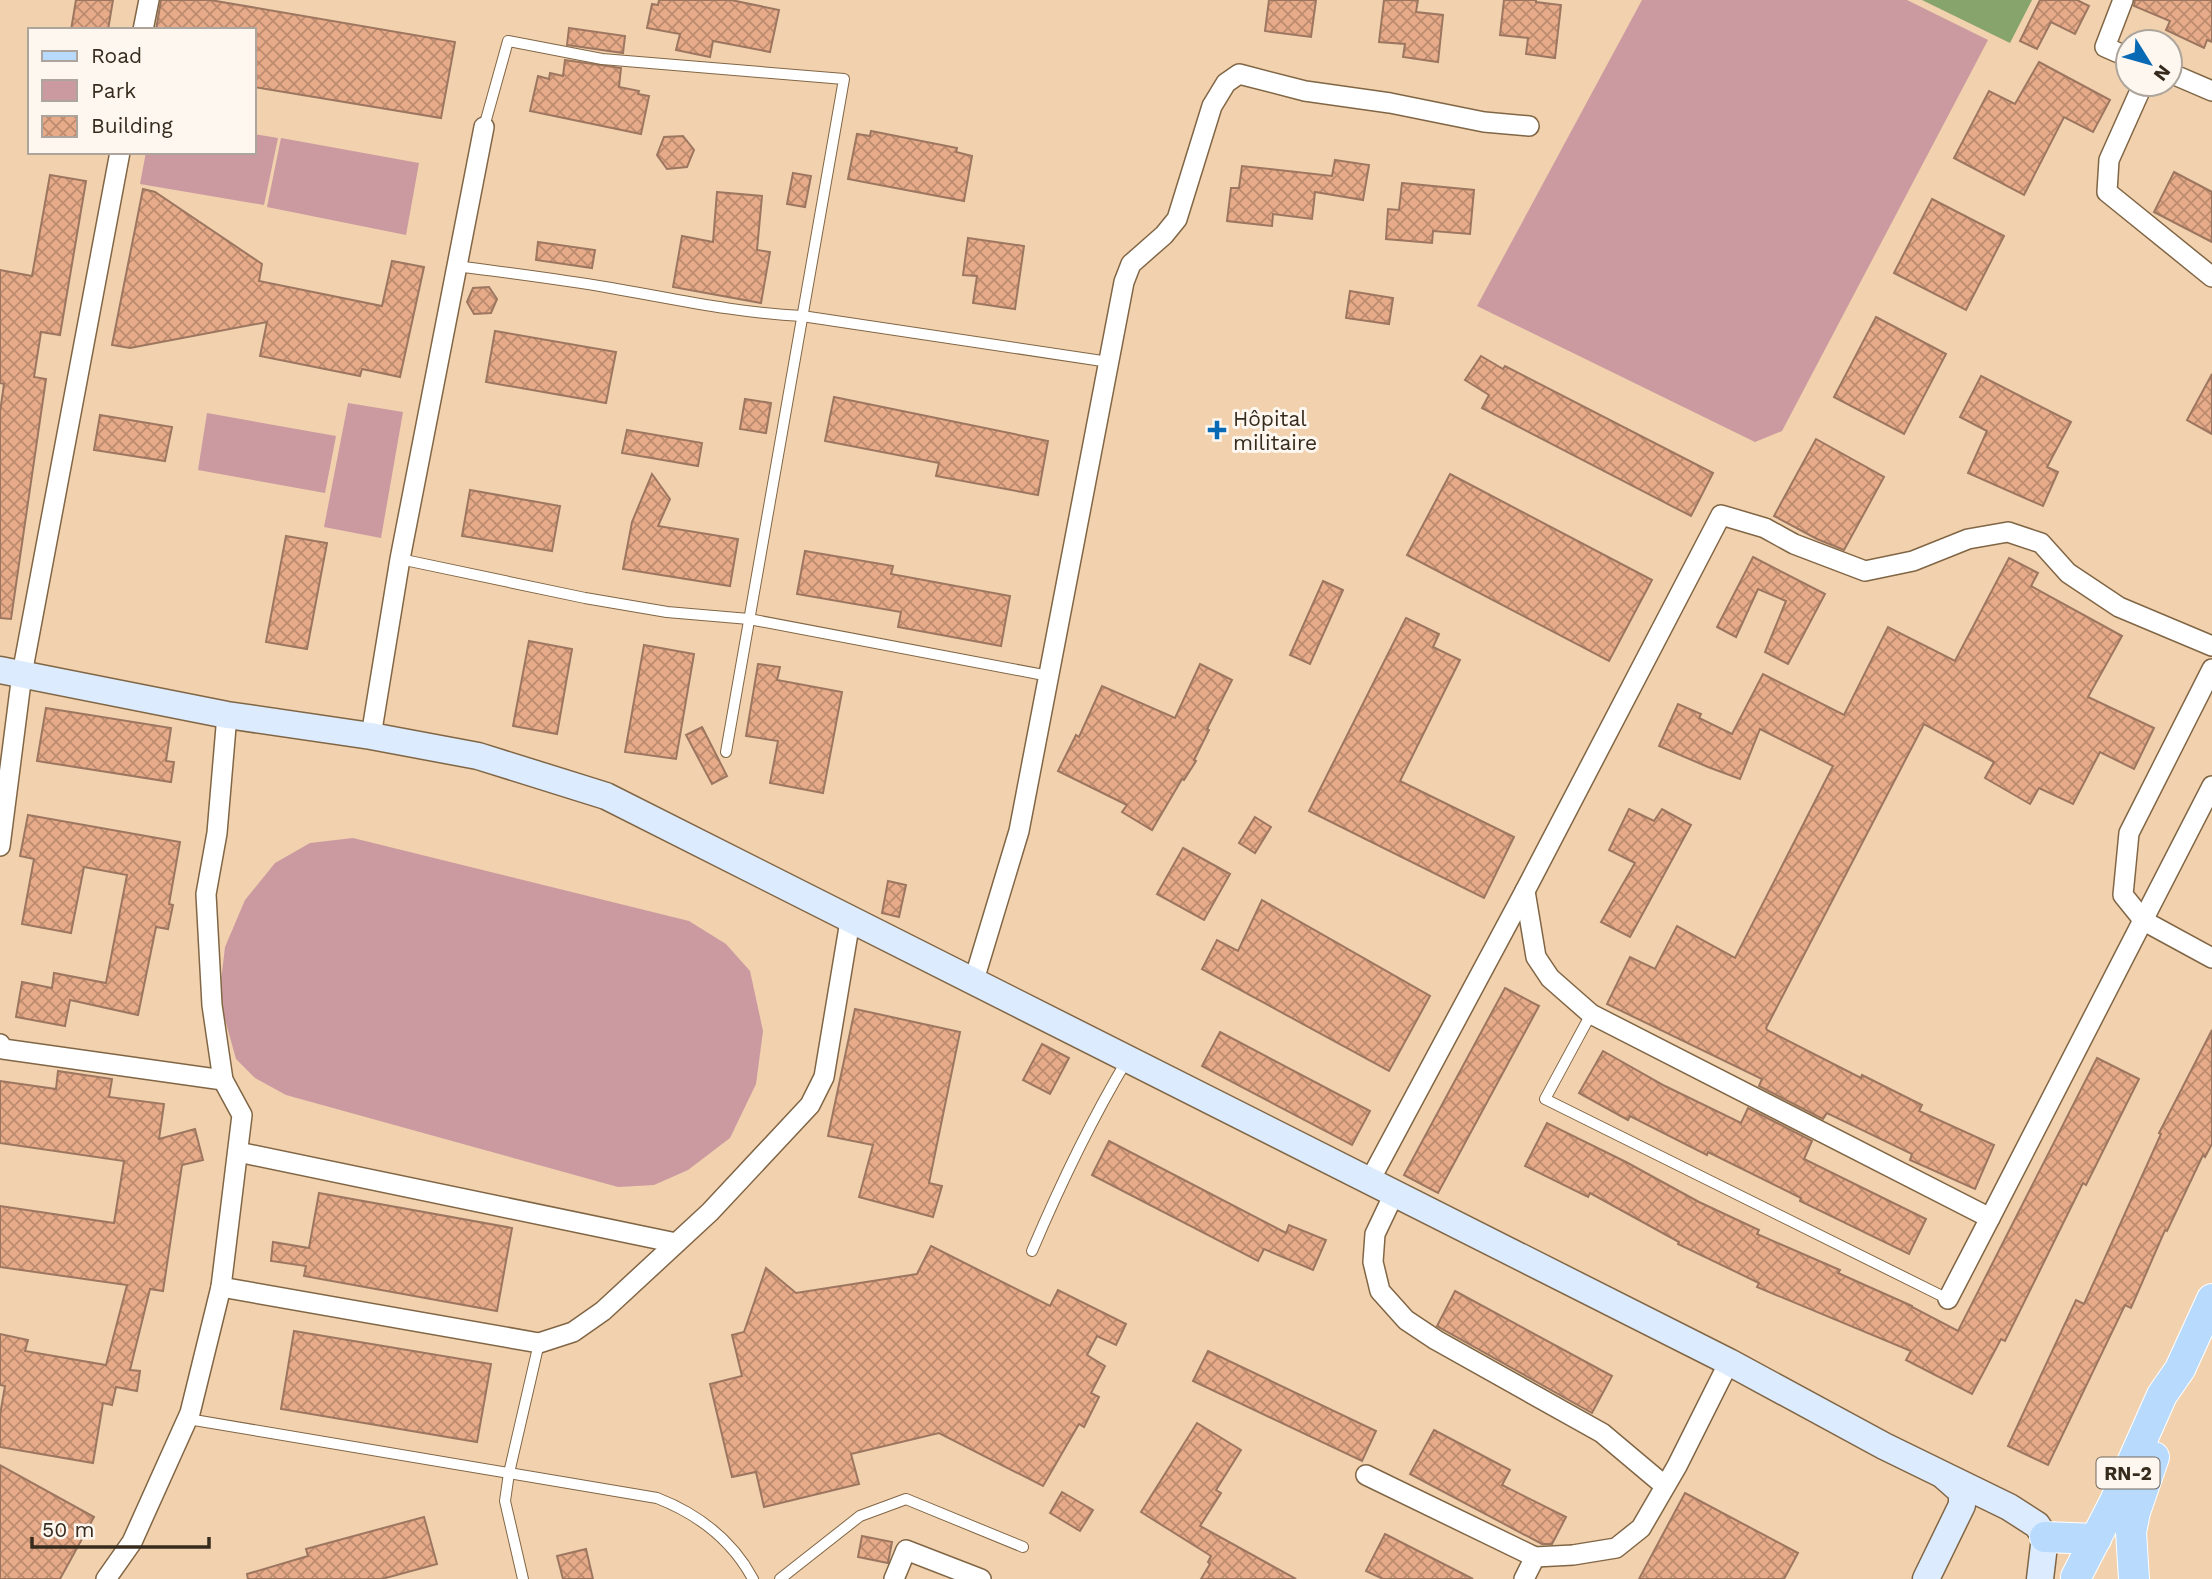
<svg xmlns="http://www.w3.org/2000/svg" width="2212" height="1579" viewBox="0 0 2212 1579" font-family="'Work Sans',sans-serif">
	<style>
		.park { fill: #ca9aa0 }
		.water { fill: #87a46c }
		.building { fill: url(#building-cross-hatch); stroke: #9d7660; stroke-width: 2 }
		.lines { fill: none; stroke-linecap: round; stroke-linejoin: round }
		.lane-casing { stroke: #816645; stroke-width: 12 }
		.street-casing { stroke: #816645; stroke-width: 22 }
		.secondary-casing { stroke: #816645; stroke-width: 29 }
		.primary-casing { stroke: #fff; stroke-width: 32 }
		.lane { stroke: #fff; stroke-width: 10 }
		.street { stroke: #fff; stroke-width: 19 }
		.secondary { stroke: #dcecfe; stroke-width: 26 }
		.primary { stroke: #b8dafd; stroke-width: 30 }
		.poi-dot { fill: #0869b5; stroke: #fdf7f0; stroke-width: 2.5 }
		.labels { text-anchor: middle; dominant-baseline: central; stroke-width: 6; stroke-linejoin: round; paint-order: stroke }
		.shield { fill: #fdf7f0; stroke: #72685c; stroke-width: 2 }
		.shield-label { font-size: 19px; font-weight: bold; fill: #362b1d }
		.poi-label { font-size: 21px; fill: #362b1d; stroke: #fdf7f0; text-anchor: start }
	</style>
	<defs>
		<pattern id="building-cross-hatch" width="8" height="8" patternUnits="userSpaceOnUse" patternTransform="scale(1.75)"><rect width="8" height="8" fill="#e7ab89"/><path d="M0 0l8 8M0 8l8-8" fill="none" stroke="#bc8b6f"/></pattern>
	</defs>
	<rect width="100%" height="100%" fill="#f1d1ae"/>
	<g class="park">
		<polygon points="1642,0 1907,0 1988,40 1782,431 1755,442 1477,306"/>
		<polygon points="254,134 278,138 264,205 140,184 146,152 254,152"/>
		<polygon points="281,138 419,163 406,235 267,207"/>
		<polygon points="348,403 403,412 381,538 324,527"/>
		<polygon points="207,413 336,436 325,493 198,470"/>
		<polygon points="353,838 689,921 726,944 750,971 763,1031 756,1084 730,1138 688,1170 654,1185 618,1187 286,1095 255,1078 236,1059 219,998 225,947 245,900 275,863 310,843"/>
	</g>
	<polygon class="water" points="1922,0 2032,0 2010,43"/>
	<g class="building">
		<polygon points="76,0 113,0 108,30 71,30"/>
		<polygon points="161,0 210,0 455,42 441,118 254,87 254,30 156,30"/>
		<polygon points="659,0 731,0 779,10 770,52 713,41 710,57 676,50 680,34 647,28 652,4 658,5"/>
		<polygon points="1269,0 1316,0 1311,37 1265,31"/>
		<polygon points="1384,0 1418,0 1416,12 1443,15 1438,62 1403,57 1405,44 1379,42"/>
		<polygon points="1504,0 1536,0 1536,2 1561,5 1555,58 1526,54 1528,38 1500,35"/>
		<polygon points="2040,0 2077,0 2089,6 2075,34 2051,22 2037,49 2020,41"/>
		<polygon points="2135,0 2212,0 2212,42 2207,40 2204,48 2166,30 2170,21 2134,6"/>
		<polygon points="569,28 625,36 623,53 567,45"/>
		<polygon points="565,60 621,68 619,87 639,91 638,94 649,96 641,134 530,111 538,76 549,79 550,73 563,76"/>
		<polygon points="2039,62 2110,100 2093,132 2064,117 2024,195 1954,158 1989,91 2015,104"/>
		<polygon points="871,131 957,148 956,152 972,156 964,201 848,179 857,134 870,136"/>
		<polygon points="683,136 694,150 687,167 667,169 657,155 664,137"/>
		<polygon points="1335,160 1369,165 1363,200 1315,192 1312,219 1273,214 1272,226 1227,221 1231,188 1239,188 1242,166 1332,176"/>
		<polygon points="2174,172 2212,192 2212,242 2154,212"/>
		<polygon points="793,173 811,176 805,207 787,204"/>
		<polygon points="50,175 86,181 60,335 41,332 34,377 46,379 11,619 0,618 0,412 4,384 0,383 0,270 32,276"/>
		<polygon points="1402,183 1474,190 1470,234 1433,231 1432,243 1386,239 1388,209 1399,210"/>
		<polygon points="143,189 155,192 262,264 259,281 382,306 392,261 424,267 400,377 362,369 360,376 260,356 267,322 130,348 112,345"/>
		<polygon points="717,192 762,196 757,250 770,252 761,303 673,287 682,236 713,242"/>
		<polygon points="1932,199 2004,236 1966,310 1894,273"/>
		<polygon points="968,238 1024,246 1015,309 973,303 977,276 963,275"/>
		<polygon points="538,242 595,250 592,268 536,260"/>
		<polygon points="489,287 497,299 491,313 474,314 467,302 473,288"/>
		<polygon points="1350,291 1393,298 1389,324 1346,318"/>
		<polygon points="1876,317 1946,354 1904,434 1834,397"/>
		<polygon points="495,331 616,352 606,403 486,382"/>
		<polygon points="1481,356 1503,369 1505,366 1713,473 1691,516 1482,408 1489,395 1465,380"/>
		<polygon points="2212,374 2212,434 2187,420"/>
		<polygon points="1981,376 2071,422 2047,467 2058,472 2043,506 1968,473 1987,431 1960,417"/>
		<polygon points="834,397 1048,441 1038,495 936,476 939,463 825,441"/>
		<polygon points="745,399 771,403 766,433 740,429"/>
		<polygon points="100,415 172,427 165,461 94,450"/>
		<polygon points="627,430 702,443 698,466 622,453"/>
		<polygon points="1816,439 1884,477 1844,550 1817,539 1774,516"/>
		<polygon points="652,474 670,499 658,526 738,539 730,586 623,569 632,522"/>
		<polygon points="1450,474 1652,580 1609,661 1407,555"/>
		<polygon points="470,490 560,506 552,551 462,536"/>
		<polygon points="286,536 327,543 307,649 266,642"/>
		<polygon points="805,551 893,566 891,574 1010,596 1001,646 898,627 901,612 797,594"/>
		<polygon points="1753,557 1825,594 1788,664 1765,652 1786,601 1758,589 1736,637 1717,627"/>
		<polygon points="2009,558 2038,573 2031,586 2122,636 2088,697 2154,728 2134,769 2100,752 2073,804 2039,788 2030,804 1985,778 1994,762 1924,724 1766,1028 1767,1030 1861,1078 1862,1075 1922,1105 1919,1111 1994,1145 1975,1189 1910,1160 1912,1154 1827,1113 1823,1119 1759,1086 1762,1079 1607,1004 1630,957 1655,969 1677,926 1735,958 1833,766 1760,729 1740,779 1708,767 1659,746 1678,704 1701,714 1699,718 1732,734 1763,674 1844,715 1888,627 1955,661"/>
		<polygon points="1323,581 1343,590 1310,664 1290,655"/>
		<polygon points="1406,618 1439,634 1433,647 1460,660 1400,781 1514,837 1484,898 1309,811"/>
		<polygon points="529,641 572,649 557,734 513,726"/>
		<polygon points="644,645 694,654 676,759 625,752"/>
		<polygon points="758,664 780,667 777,680 842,692 823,793 770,783 778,741 746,736"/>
		<polygon points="1200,664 1232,680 1207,729 1209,730 1194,760 1196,761 1184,780 1182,779 1152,830 1122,812 1127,805 1058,771 1076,735 1079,737 1102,686 1175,718"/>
		<polygon points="46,708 171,728 166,761 174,762 171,782 37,761"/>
		<polygon points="702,727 727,776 712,784 686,735"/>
		<polygon points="1629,809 1654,821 1662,809 1691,825 1630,937 1601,922 1635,863 1609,850"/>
		<polygon points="28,815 180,842 169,904 173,905 168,929 156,927 138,1015 70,1000 65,1026 16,1017 22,982 52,988 54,973 106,983 127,875 84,867 71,933 22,924 34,859 20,856"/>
		<polygon points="1255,817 1271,827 1255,853 1239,843"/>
		<polygon points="1183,848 1230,874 1204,920 1157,894"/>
		<polygon points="888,881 906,885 899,917 882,913"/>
		<polygon points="1262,900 1430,996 1389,1071 1202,969 1217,940 1238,951"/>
		<polygon points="1505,988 1539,1006 1438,1193 1404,1175"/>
		<polygon points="855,1009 960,1032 929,1183 942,1186 933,1217 859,1197 873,1145 828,1136"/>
		<polygon points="2212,1030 2212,1144 2205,1157 2203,1155 2167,1231 2165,1230 2131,1308 2125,1305 2048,1465 2008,1446 2076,1300 2084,1304 2161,1134 2159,1133"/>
		<polygon points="1220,1032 1370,1111 1352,1145 1202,1066"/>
		<polygon points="1042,1044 1069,1058 1050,1094 1023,1080"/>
		<polygon points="1603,1051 1665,1086 1741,1123 1748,1108 1812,1141 1804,1159 1926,1219 1909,1254 1800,1201 1801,1198 1708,1152 1707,1155 1630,1116 1628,1120 1579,1093"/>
		<polygon points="2097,1058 2139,1079 2086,1185 2083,1183 2005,1341 2001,1339 1972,1394 1906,1360 1911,1351 1757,1287 1759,1283 1678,1244 1679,1242 1590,1193 1588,1197 1525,1166 1547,1123 1626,1162 1699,1202 1759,1230 1757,1234 1840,1270 1838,1273 1912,1306 1912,1307 1958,1331"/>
		<polygon points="58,1071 112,1079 109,1097 164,1104 159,1139 195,1129 203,1160 182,1165 163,1291 150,1289 130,1370 140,1371 137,1391 116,1387 112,1405 103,1403 93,1463 0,1447 0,1415 5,1386 0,1385 0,1334 28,1340 25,1351 106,1365 127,1285 0,1267 0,1206 114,1223 124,1161 0,1143 0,1081 56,1089"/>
		<polygon points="1109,1141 1286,1233 1289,1225 1326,1240 1313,1270 1264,1249 1258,1261 1092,1175"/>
		<polygon points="319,1193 512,1228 497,1311 304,1276 306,1266 271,1261 273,1242 309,1248"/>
		<polygon points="931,1246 1050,1306 1058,1290 1126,1324 1116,1345 1097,1336 1087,1355 1105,1366 1091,1393 1099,1397 1084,1427 1079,1424 1043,1486 939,1433 851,1454 859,1484 764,1507 756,1472 732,1477 710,1384 742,1376 732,1335 744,1332 766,1268 796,1293 917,1274"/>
		<polygon points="1455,1291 1612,1376 1592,1413 1437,1326"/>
		<polygon points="294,1331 491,1364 477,1442 281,1409"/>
		<polygon points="1208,1351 1376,1431 1362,1461 1193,1381"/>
		<polygon points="1197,1423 1241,1450 1216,1490 1221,1493 1200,1526 1296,1579 1201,1579 1210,1564 1208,1562 1211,1556 1141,1512"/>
		<polygon points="1434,1430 1510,1470 1502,1485 1566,1517 1552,1544 1542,1544 1410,1474"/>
		<polygon points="0,1465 94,1517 60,1579 0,1579"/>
		<polygon points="1062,1492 1093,1510 1080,1531 1050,1513"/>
		<polygon points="1685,1493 1798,1553 1784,1579 1639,1579"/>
		<polygon points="424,1517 437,1564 382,1579 248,1579 247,1574 308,1556 306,1549"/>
		<polygon points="1385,1534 1473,1579 1383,1579 1366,1571"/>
		<polygon points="862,1536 892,1542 888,1563 858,1557"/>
		<polygon points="586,1549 593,1579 563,1579 557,1556"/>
	</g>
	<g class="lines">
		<defs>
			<g id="lane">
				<polyline points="484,127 508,41 602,59 844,79 726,752"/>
				<path d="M457,266C509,273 560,279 611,288C675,299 737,313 802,316L1109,362"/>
				<polyline points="400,559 585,598 667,612 749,619 1049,676"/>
				<polyline points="1591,1014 1545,1099 1948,1299"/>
				<path d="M1032,1251C1060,1185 1090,1122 1127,1060"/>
				<path d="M188,1419L657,1498C698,1514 732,1540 753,1579"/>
				<polyline points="523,1579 505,1501 509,1473 539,1343"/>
				<polyline points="780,1579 860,1516 906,1499 1023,1547"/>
			</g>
			<g id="street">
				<polyline points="2123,0 2105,47 2128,57"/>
				<polyline points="143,30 149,0"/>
				<polyline points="2170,73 2212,91"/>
				<polyline points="2143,84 2109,160 2107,192 2212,277"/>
				<polyline points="2212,669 2129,833 2123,895 2144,921 2212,958"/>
				<polyline points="371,736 400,559 484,127"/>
				<polyline points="0,846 22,674 120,152"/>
				<polyline points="1525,891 1536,957 1550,978 1591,1014 1990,1218 2212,786"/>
				<polyline points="974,980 1019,831 1124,282 1131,264 1164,235 1177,219 1212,106 1226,83 1239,74 1305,91 1390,103 1484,122 1529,126"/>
				<polyline points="0,1044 3,1049 223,1080"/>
				<polyline points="238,1152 676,1243"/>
				<polyline points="1369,1182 1525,891 1721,515 1765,528 1794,544 1865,571 1913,561 1968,539 2008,532 2041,543 2068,573 2119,607 2212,646"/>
				<polyline points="1394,1194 1375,1234 1373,1262 1380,1291 1406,1320 1436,1340 1602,1433 1665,1486"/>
				<polyline points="221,1287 539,1343 573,1332 603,1311 710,1212 810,1105 824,1077 850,921"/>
				<polyline points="1948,1299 1990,1218"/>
				<polyline points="1366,1475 1535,1557 1573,1555 1616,1548 1641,1528 1677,1466 1729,1362"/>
				<polyline points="106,1579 132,1542 190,1413 221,1287 242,1115 223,1080 212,1005 206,894 217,833 227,715"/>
				<polyline points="894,1579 906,1550 981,1579"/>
				<polyline points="1524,1579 1535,1557"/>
			</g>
			<g id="secondary">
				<polyline points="0,670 227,715 371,736 478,756 606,796 1729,1362 1884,1446 2009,1507 2037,1525 2045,1537 2040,1579"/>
				<polyline points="1926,1579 1962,1505 1962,1492 1945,1477"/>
			</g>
			<g id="primary">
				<polyline points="2045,1537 2096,1539"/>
				<polyline points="2076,1577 2115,1501 2162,1395 2180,1369 2212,1299"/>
				<polyline points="2134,1579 2131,1532 2135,1512 2154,1457"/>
			</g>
		</defs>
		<use href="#lane" class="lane-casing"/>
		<use href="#street" class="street-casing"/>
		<use href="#secondary" class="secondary-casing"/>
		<use href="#primary" class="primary-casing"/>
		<use href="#lane" class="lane"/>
		<use href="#street" class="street"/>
		<use href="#secondary" class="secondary"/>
		<use href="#primary" class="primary"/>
	</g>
	<path class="poi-dot" d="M1213.5 419.5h7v7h7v7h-7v7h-7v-7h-7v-7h7z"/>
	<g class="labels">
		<rect class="shield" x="2096.5" y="1457.5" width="63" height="31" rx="5"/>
		<g class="shield-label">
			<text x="2128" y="1473">RN-2</text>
		</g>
		<g class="poi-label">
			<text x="1233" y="418">Hôpital<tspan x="1233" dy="24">militaire</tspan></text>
		</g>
	</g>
	<rect x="28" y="28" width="228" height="126" fill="#fdf7f0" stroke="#ada59c" stroke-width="2"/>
	<rect x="42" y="51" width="35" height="10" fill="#b8dafd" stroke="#ada59c" stroke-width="2"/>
	<text x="91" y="63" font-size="21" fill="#362b1d">Road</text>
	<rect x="42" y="80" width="35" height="21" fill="#ca9aa0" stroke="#ada59c" stroke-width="2"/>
	<text x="91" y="98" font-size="21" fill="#362b1d">Park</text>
	<rect x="42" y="116" width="35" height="21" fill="url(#building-cross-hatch)" stroke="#ada59c" stroke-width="2"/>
	<text x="91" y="133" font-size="21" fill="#362b1d">Building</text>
	<g transform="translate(2149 63) rotate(127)"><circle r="33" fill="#fdf7f0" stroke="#ada59c" stroke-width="2"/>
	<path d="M0-5L12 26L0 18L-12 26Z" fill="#0869b5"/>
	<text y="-10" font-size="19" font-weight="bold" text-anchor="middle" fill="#362b1d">N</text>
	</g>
	<path d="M32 1537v10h177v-10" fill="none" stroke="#362b1d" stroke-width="3.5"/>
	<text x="42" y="1537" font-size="21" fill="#362b1d" stroke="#fdf7f0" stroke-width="5" paint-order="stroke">50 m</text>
</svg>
